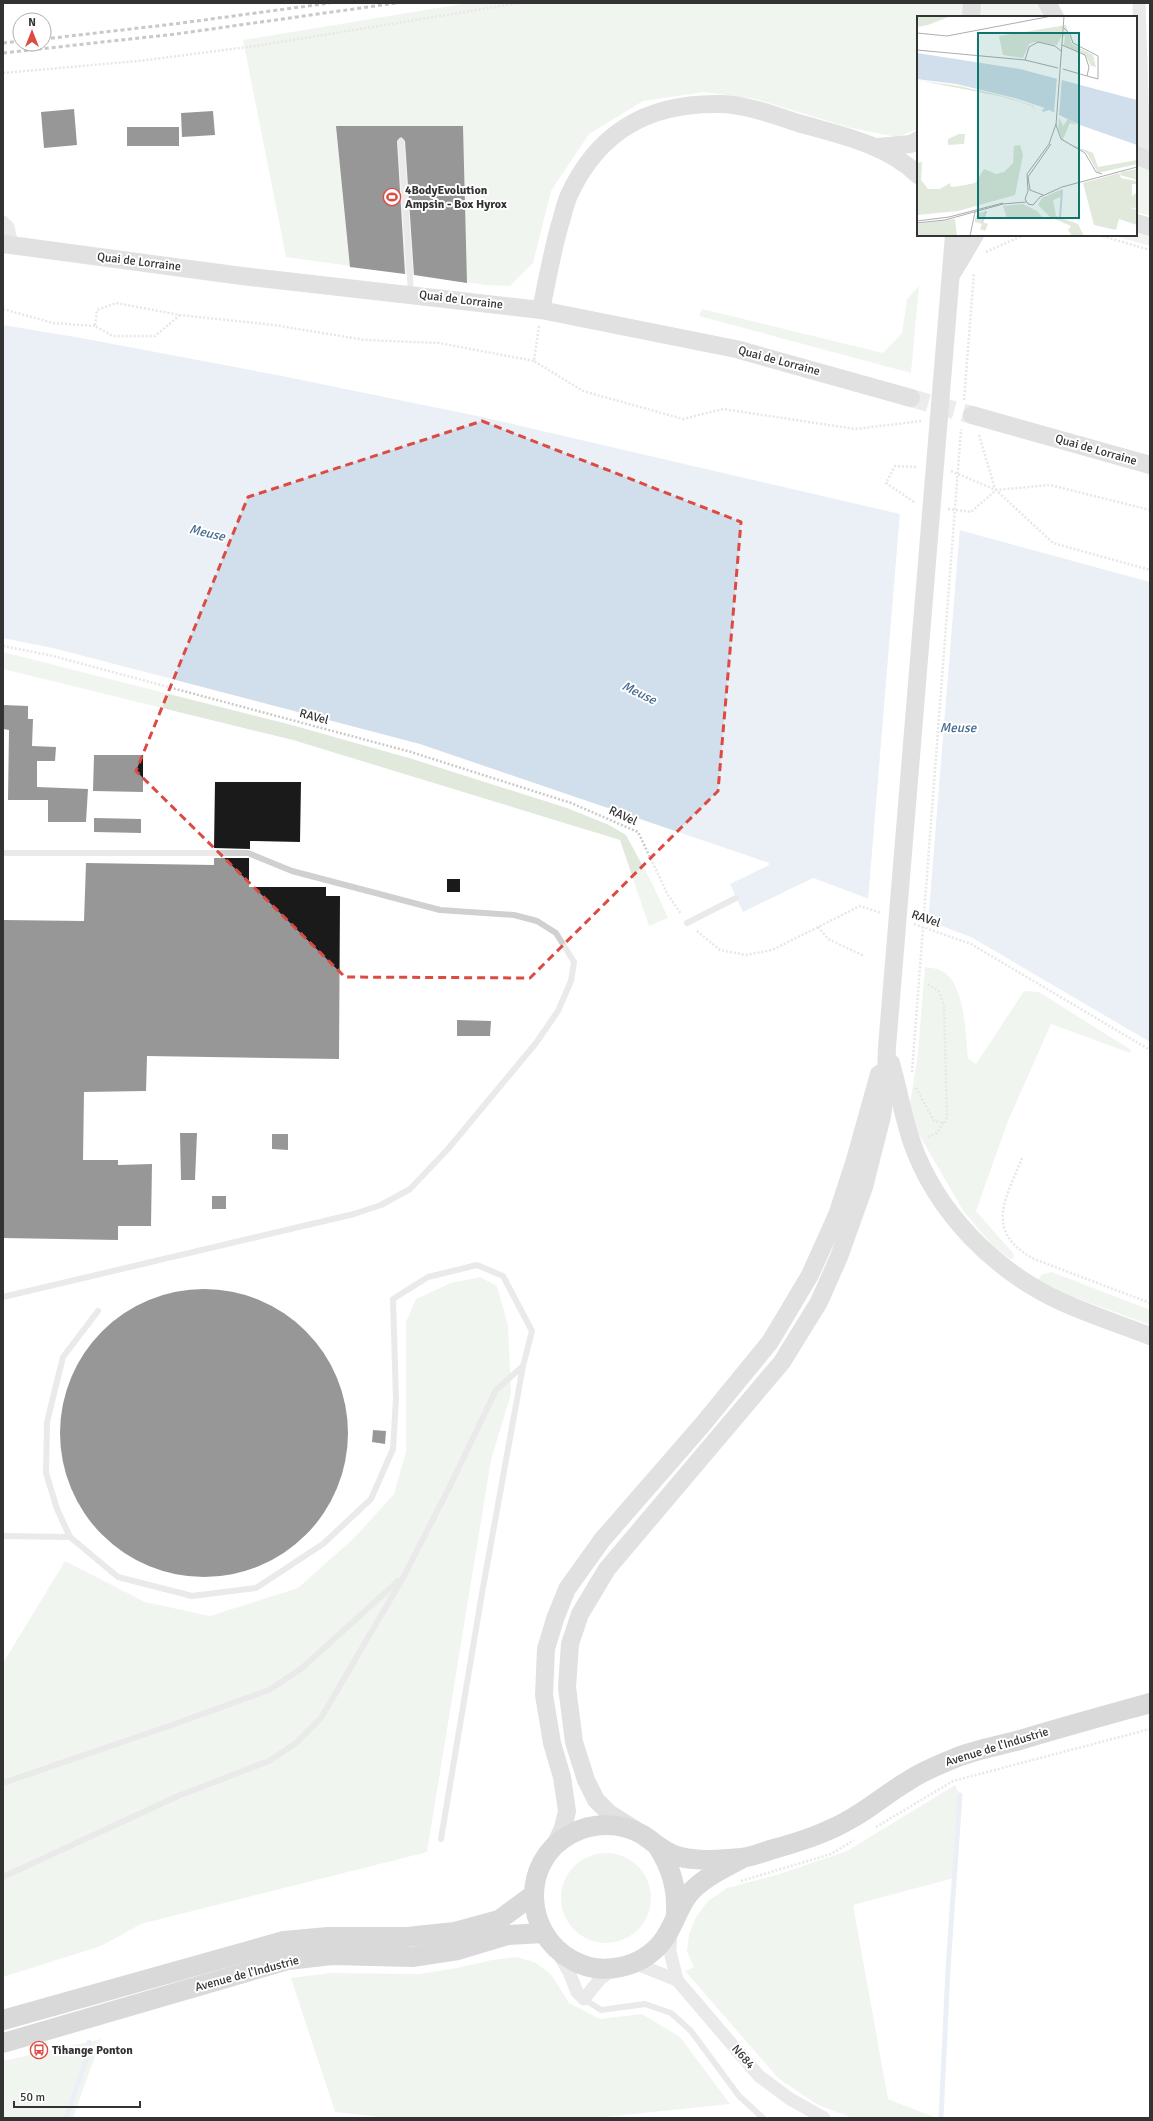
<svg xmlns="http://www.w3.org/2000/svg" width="1153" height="2121" viewBox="0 0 1153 2121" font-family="Signika,sans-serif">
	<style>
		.green { fill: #e1e9dd }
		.water { fill: #d1deec }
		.pier { fill: #fff }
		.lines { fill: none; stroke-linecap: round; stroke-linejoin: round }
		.stream { stroke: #d1deec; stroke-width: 5 }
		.building { fill: #1a1a1a }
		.secondary-tunnel { stroke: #d6d6d6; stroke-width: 18; stroke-dasharray: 18 9; stroke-linecap: butt }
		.path { stroke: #cacaca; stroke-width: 2.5; stroke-dasharray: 2 2; stroke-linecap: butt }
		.lane { stroke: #d0d0d0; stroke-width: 6 }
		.street { stroke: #d0d0d0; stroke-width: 13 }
		.secondary { stroke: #bdbdbd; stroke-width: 18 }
		.primary { stroke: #ababab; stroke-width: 20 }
		.rail { stroke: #888; stroke-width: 3; stroke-dasharray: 4 3; stroke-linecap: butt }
		.marked { fill: none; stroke: #dc4a42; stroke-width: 3; stroke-dasharray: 8 5; stroke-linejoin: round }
		.labels { text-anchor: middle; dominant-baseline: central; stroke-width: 4; stroke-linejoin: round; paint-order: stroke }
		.poi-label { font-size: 12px; font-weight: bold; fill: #333; stroke: #fff; text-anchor: start }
		.street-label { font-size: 12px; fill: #333; stroke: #fff }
		.water-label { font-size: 13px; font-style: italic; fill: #446a92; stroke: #fff }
		.inset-river { fill: none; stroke: #d1deec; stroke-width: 2 }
		.inset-road { fill: none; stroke: #adadad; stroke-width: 1 }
		.view { fill: #0f766e; fill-opacity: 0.15; stroke: #0f766e; stroke-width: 2 }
		.inset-edge { fill: none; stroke: #333; stroke-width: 2 }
	</style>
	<rect width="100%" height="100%" fill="#fff"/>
	<g class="green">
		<polygon points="468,3 1047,3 1055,17 918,17 918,129 897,137 851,128 755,99 704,92 643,101 589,134 551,191 533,263 510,286 486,285 286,257 243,40"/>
		<polygon points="1136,164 1150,170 1150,216 1136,212"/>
		<polygon points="1136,233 1150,237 1150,246 1112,235 1136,235"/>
		<polygon points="919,286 911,373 699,316 702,309 883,353 902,333 907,299"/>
		<polygon points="3,652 288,724 409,758 567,808 609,825 626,835 652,883 668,918 649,926 620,840 293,740 3,669"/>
		<path d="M925,967C929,968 936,968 940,970C966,982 965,1033 968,1058L976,1064L1024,991L1039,992L1131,1050L1130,1053L1051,1024L1008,1121L976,1211L1013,1253L1014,1258L1010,1259L994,1247L964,1212L918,1133L910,1103L918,1053Z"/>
		<polygon points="1052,1272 1150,1310 1150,1325 1060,1292 1038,1280 1042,1274"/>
		<polygon points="480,1277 497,1286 508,1325 511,1394 491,1460 427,1852 141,1924 101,1946 3,1977 3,1663 65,1561 145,1602 210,1616 298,1588 354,1538 394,1494 406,1452 406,1322 416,1299 451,1283"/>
		<polygon points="955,1785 960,1795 954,1878 853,1905 888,2099 936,2118 853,2118 818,2105 778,2078 685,1971 694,1967 687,1952 689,1934 696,1917 708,1901 727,1888 776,1875 847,1851"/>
		<circle cx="606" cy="1898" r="45"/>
		<polygon points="517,1957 534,1962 547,1971 553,1977 569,2003 600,2019 642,2014 680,2037 730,2104 595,2118 389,2118 335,2112 291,1978 330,1973 419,1974 457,1968 492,1960"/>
		<polygon points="101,2039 73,2118 3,2118 3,2061"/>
	</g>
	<polygon class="water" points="3,325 81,338 282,376 482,417 900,514 1150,582 1150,1042 971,937 813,878 743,912 730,884 769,865 769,863 420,744 57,649 3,638"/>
	<polygon class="pier" points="900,512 960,527 928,923 868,901"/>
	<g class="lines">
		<g class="stream">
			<polyline points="66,2118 89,2051 89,2042"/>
			<polyline points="941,2118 948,1969 960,1795"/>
		</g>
	</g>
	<g class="building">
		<polygon points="74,109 77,145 44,148 41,112"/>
		<polygon points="213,111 215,135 182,137 181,113"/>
		<polygon points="336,126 463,126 467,283 414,275 405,141 401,137 397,141 405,274 350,267"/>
		<rect x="127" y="127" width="52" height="19"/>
		<polygon points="3,705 28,706 28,719 33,719 32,746 56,747 55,761 37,761 37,787 88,789 86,822 48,822 48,800 8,800 9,730 3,729"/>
		<polygon points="94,755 143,755 143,792 93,791"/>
		<polygon points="215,782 301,782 300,842 250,841 250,849 214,848"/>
		<polygon points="94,818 141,819 141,833 94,832"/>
		<polygon points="214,858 249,858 249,887 326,887 326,896 340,896 339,1059 147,1056 146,1091 84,1092 83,1160 118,1160 118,1165 152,1164 151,1226 118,1226 118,1240 3,1238 3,920 84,921 86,863 214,865"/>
		<rect x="447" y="879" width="13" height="13"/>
		<polygon points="457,1020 491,1021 490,1036 457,1036"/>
		<polygon points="180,1133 197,1133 195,1180 181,1180"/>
		<polygon points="272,1134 288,1134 288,1150 272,1149"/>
		<rect x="212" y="1196" width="14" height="13"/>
		<circle cx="204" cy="1433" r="144"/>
		<polygon points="373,1430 386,1431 385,1444 372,1442"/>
	</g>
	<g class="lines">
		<polyline class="secondary-tunnel" points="911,398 972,415"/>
		<g class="path">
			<polyline points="3,73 138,61 256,46 519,3"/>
			<polyline points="1099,235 1150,250"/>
			<polyline points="986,252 1024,235"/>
			<polyline points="3,309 53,323 95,326"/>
			<polyline points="180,315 155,336 113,336 95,326 97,310 116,303 180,315 274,325 365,340 439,343 534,361"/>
			<polyline points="539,326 534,361 583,391 683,419 723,409 855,429 922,421"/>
			<polyline points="964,400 974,273"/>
			<polyline points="979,435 995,489"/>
			<polyline points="951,471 996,490 1053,543 1150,570"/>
			<polyline points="914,502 886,483 895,466 918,467"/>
			<polyline points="948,509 971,512 996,490 1050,485 1150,510"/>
			<polyline points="3,646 49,655 411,752 571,803 638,832 668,895 681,914"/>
			<polyline points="914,924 971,944 1150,1050"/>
			<polyline points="818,927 828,939 864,956"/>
			<polyline points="697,931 720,950 746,955 772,950 860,906 881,913"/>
			<polyline points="912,1072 961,429"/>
			<polyline points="916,1088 934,1121 944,1123 947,1117 944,1006 939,992 928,984"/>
			<polyline points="928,1137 937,1133 943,1123"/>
			<path d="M1022,1158C1006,1199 983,1231 1034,1259L1150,1303"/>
			<polyline points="876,1827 953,1781 1150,1729"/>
			<polyline points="741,1881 831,1854 854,1840"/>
		</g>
		<g class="lane">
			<polyline points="401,141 411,293"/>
			<polyline points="3,853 248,853 292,871 440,910 514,915 537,921 556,933 574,962 571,981 558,1011 536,1043 448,1149 410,1189 381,1205 354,1214 3,1297"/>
			<polyline points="687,923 736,898"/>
			<polyline points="98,1311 63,1357 47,1422 46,1473 57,1509 70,1537 118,1577 192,1596 256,1588 323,1544 371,1499 393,1449 396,1399 393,1299 428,1277 477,1265 503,1276 532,1331 523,1366"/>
			<polyline points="3,1536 70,1537"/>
			<polyline points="3,1783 169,1726 269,1690 301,1669 398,1581"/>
			<polyline points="3,1877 178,1796 269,1761 296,1743 321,1718 404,1576 450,1486 496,1390 523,1366 482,1593 441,1839"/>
			<polyline points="584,1999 601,2010 645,2004 671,2013 691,2031 739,2096 763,2118"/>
		</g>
		<g class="street">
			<polyline points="1139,3 1144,158"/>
			<polyline points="3,222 8,227 12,245"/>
			<polyline points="671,1930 670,1951 677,1980 759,2076 790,2099 824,2118"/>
			<polyline points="559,1955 569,1972 577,1992 584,1999 600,1979 613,1969"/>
			<polyline points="634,1963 677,1980"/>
		</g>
		<g class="secondary">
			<polyline points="1047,3 1055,17"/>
			<polyline points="971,17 972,3"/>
			<polyline points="878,147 911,144 918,140"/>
			<polyline points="1136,155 1150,161"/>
			<polyline points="1136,223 1150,227"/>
			<polyline points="3,244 242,276 541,310 736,349 911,398"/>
			<polyline points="953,272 975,235"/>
			<path d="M541,310C547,281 552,252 560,224C563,215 565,204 569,195C599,130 650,102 722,104C747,105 774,115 798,123C840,135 886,144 918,175"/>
			<polyline points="972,415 1150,465"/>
			<path d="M891,1063C898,1088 903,1115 911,1140C935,1211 994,1271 1062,1302C1091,1315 1121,1325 1150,1336"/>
			<polyline points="634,1829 610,1814 596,1800 586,1780 574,1742 567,1687 570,1644 580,1614 607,1569 782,1362 819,1302 839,1257 864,1187 882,1116 885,1095 887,1047 954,235"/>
			<polyline points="555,1845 563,1828 567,1811 562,1777 552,1743 544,1695 546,1649 555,1619 567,1589 602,1540 703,1424 770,1342 810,1275 837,1215 855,1160 879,1074"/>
		</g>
		<g class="primary">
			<path d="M658,1847C671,1868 677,1887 676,1912"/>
			<path d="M743,1858C725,1868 702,1878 689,1894C677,1909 674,1927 662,1942C641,1968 601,1977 572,1960C523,1933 520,1861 571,1834C593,1822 621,1822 643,1835C654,1842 663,1852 677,1856C696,1862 722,1860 741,1858C751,1857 761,1853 770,1850C799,1842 828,1833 854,1817C873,1806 889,1792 908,1781C921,1772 938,1765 953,1759C974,1750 998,1746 1020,1740C1063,1727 1107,1715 1150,1703"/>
			<polyline points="3,2020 284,1941 328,1937 407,1937 455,1932 499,1920 533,1895"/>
			<polyline points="3,2043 288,1960 332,1955 412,1957 458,1950 508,1935 543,1933"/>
		</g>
		<g class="rail">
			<polyline points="44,39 174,24 330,3"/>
			<polyline points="3,43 20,41"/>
			<polyline points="3,53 176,34 396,3"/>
		</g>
	</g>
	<path d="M0 0H1153V2121H0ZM482,421L741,522L718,791L530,978L345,977L136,771L248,497Z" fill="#fff" fill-opacity=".55" fill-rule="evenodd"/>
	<path class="marked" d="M482,421L741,522L718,791L530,978L345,977L136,771L248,497Z"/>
	<defs>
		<symbol id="stadium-ring" viewBox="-11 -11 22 22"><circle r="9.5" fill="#fff" stroke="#dc4a42" stroke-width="1.5"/><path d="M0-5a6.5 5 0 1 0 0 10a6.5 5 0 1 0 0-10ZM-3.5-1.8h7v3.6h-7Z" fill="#dc4a42"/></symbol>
		<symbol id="bus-ring" viewBox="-11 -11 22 22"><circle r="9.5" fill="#fff" stroke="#dc4a42" stroke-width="1.5"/><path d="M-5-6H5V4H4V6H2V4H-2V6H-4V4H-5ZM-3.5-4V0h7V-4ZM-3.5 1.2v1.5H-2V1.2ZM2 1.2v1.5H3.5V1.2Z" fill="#dc4a42"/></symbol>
	</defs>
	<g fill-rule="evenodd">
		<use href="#stadium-ring" x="382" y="187" width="20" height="20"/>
		<use href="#bus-ring" x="29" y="2040" width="20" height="20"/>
	</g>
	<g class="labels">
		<g class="poi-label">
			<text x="405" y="190">4BodyEvolution<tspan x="405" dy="14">Ampsin - Box Hyrox</tspan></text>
			<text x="52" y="2050">Tihange Ponton</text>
		</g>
		<g class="street-label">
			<text transform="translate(139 262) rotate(7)">Quai de Lorraine</text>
			<text transform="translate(461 300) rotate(7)">Quai de Lorraine</text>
			<text transform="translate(779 361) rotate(15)">Quai de Lorraine</text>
			<text transform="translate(1096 450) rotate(16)">Quai de Lorraine</text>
			<text transform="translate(314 717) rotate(15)">RAVel</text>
			<text transform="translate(623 816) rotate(25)">RAVel</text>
			<text transform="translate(926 919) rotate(19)">RAVel</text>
			<text transform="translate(997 1747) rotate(-17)">Avenue de l'Industrie</text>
			<text transform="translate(247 1974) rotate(-15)">Avenue de l'Industrie</text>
			<text transform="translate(743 2057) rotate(49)">N684</text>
		</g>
		<g class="water-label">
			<text transform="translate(207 533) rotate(13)">Meuse</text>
			<text transform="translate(639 693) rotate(26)">Meuse</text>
			<text x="958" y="728">Meuse</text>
		</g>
	</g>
	<g transform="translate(917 16)">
		<rect width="220" height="220" fill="#fff"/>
		<path d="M0,0H34L11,9L0,11ZM149,9L155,28L176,39L179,51L174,50L169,40L147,29L148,20L144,21L140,29L117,26L112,28L106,42L86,39L82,20ZM0,64L42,70L86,80L114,89L116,90L119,97L115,90L87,81ZM142,101L146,110L151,103L160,109L153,107L146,123L150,127L145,123L141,113ZM42,118H48L47,128L31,129V123ZM153,128L176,137L181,151L220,144V148L181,157L170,137ZM103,129L106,139L98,179L41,195L0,199V147L5,146L4,164L11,173H23L33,167L34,171L43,170L58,167L67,153L79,158L87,156L96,147L97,130ZM220,153V164L203,159L204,156ZM202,157L204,162L220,165V168H215V180L220,176V193L211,191L220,194V209L202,203L199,214L177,209L166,167ZM145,173L144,181L136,184L139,200L161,208L167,220H155L151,214L154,210L133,201L121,189L125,182ZM106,188L120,195L125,201L90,202L86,190ZM70,195L66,206L71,208L68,215L63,213L65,208L58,206V202L61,197ZM38,203L40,220H0V208Z" fill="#e1e9dd"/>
		<path d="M0,37L103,53L220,84V114L193,106L220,114V129L163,109L132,94L126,96L125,94L128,92L98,82L39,68L0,63Z" fill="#d1deec"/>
		<path d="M140,60L145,61L142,99L137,97Z" fill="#fff"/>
		<path class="inset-river" d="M143,202L145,174M65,207L69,195"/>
		<path class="inset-road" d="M146,11L153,18L156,27L181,40V63L170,60M0,17L30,20L135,0M145,29L168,39L172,51L170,60L146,53M0,34L108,44L141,52M108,44L112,31L121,26L138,30L144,35M139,108L132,128L110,158L111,175L108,183L111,188L116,189L123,181L145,171L220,151M139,109L147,0M139,109L144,123L168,137L179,156L185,158M126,179L113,174L111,161L134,128M0,205L32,201L86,187M0,207L28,204L86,188L109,186M53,220L58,196"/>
		<path class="view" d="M61,17H162V202H61Z"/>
		<rect width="220" height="220" class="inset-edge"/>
	</g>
	<rect width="1153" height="2121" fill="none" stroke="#333333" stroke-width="8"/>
	<g transform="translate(32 32)"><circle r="19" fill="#ffffff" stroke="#adadad"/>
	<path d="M0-3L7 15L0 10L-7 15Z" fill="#dc4a42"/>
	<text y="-6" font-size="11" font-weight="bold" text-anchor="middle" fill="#333333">N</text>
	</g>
	<path d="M14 2101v6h126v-6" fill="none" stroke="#333333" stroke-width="2"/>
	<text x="20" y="2101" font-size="12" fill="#333333" stroke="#ffffff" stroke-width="3" paint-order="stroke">50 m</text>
</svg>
